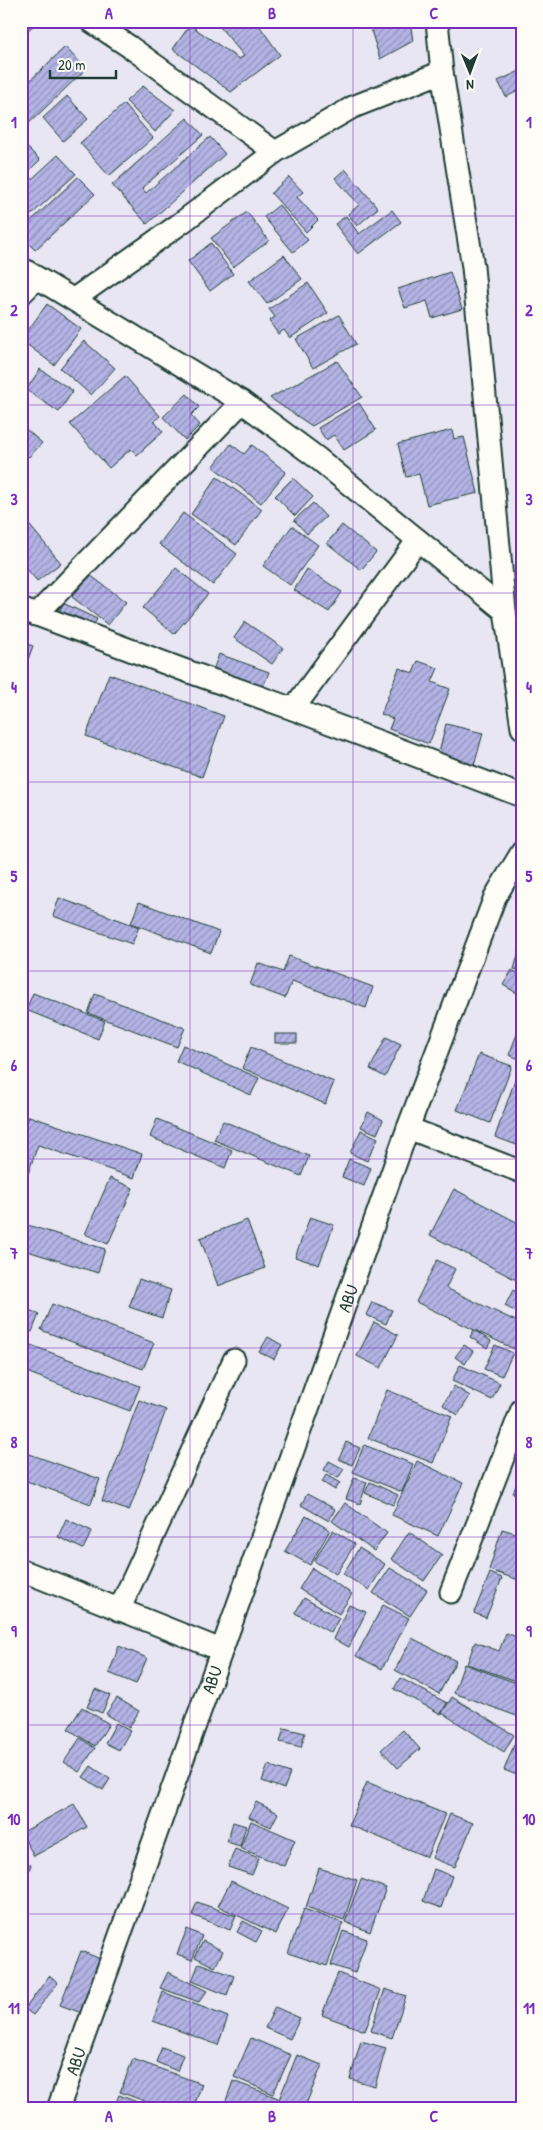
<svg xmlns="http://www.w3.org/2000/svg" width="543" height="2130" viewBox="0 0 543 2130" font-family="'Patrick Hand',sans-serif">
	<style>
		.building { fill: url(#building-hatch); stroke: #1f3d34 }
		.lines { fill: none; stroke-linecap: round; stroke-linejoin: round }
		.minor-casing { stroke: #1f3d34; stroke-width: 25 }
		.minor { stroke: #fdfcf7; stroke-width: 21 }
		.grid { fill: none; stroke: #7b2cbf; stroke-width: 1; stroke-opacity: 0.55 }
		.labels { text-anchor: middle; dominant-baseline: central; stroke-width: 4.5; stroke-linejoin: round; paint-order: stroke }
		.street-label { font-size: 18px; fill: #1f3d34; stroke: #fdfcf7 }
		.neatline { fill: none; stroke: #7b2cbf; stroke-width: 2 }
		.grid-label { font-size: 16px; text-anchor: middle; font-weight: bold; fill: #7b2cbf }
	</style>
	<defs>
		<pattern id="building-hatch" width="6" height="6" patternUnits="userSpaceOnUse" patternTransform="scale(1.25)"><rect width="6" height="6" fill="#b3b3e5"/><path d="M-1 1l2-2M0 6l6-6M5 7l2-2" fill="none" stroke="#9193ba"/></pattern>
	</defs>
	<rect width="100%" height="100%" fill="#e7e6f2"/>
	<filter id="ink" filterUnits="userSpaceOnUse"><feTurbulence type="fractalNoise" baseFrequency=".02" numOctaves="2"/><feDisplacementMap in="SourceGraphic" scale="10" xChannelSelector="R" yChannelSelector="G"/><feConvolveMatrix kernelMatrix="1 2 1 2 8 2 1 2 1" color-interpolation-filters="sRGB"/></filter>
	<g filter="url(#ink)">
		<g class="building">
			<polygon points="21,21 30,21 34,25 21,36"/>
			<polygon points="215,21 256,21 280,55 231,92 173,49 190,25 239,59 244,56"/>
			<polygon points="368,21 410,21 413,41 380,59"/>
			<polygon points="65,47 86,69 24,128 21,126 21,89"/>
			<polygon points="522,70 522,89 506,97 498,81"/>
			<polygon points="143,86 175,110 155,132 126,101"/>
			<polygon points="67,96 88,119 63,141 43,118"/>
			<polygon points="124,104 153,138 109,176 80,143"/>
			<polygon points="187,118 203,135 142,188 146,193 210,137 225,154 147,224 112,185"/>
			<polygon points="21,141 40,160 21,178"/>
			<polygon points="58,155 76,174 21,224 21,189"/>
			<polygon points="345,169 378,208 357,226 348,214 359,205 335,178"/>
			<polygon points="78,177 95,194 35,250 21,236 21,230"/>
			<polygon points="289,177 303,192 297,197 318,220 306,232 271,193"/>
			<polygon points="279,205 308,240 293,252 264,217"/>
			<polygon points="392,210 401,222 358,254 335,224 346,216 359,234"/>
			<polygon points="247,212 269,241 233,267 211,238"/>
			<polygon points="211,243 233,274 210,291 188,261"/>
			<polygon points="284,255 302,279 267,304 249,281"/>
			<polygon points="450,272 462,309 432,318 427,301 405,308 398,289"/>
			<polygon points="308,283 328,313 290,338 284,330 278,334 269,321 275,317 269,309"/>
			<polygon points="47,304 81,329 54,365 21,340"/>
			<polygon points="339,315 356,344 313,368 296,339"/>
			<polygon points="84,341 115,368 91,395 60,368"/>
			<polygon points="337,361 362,397 312,426 270,398"/>
			<polygon points="40,369 73,391 59,412 26,390"/>
			<polygon points="125,376 160,416 154,421 163,432 137,455 131,449 109,468 70,424"/>
			<polygon points="187,394 199,407 191,415 200,425 185,440 163,417"/>
			<polygon points="359,403 376,430 344,450 334,435 326,440 318,428"/>
			<polygon points="21,425 42,443 29,457 21,451"/>
			<polygon points="452,430 454,439 464,437 478,493 427,505 419,474 406,477 398,444"/>
			<polygon points="231,444 244,454 252,445 286,472 261,503 213,467"/>
			<polygon points="217,477 262,509 236,545 191,514"/>
			<polygon points="293,478 313,497 295,516 275,496"/>
			<polygon points="313,503 326,517 307,534 294,520"/>
			<polygon points="183,513 237,554 213,585 159,544"/>
			<polygon points="21,515 61,563 37,581 21,562"/>
			<polygon points="342,525 376,552 361,570 327,543"/>
			<polygon points="292,526 318,545 290,585 263,566"/>
			<polygon points="176,568 208,594 174,634 143,608"/>
			<polygon points="307,569 342,592 329,612 294,590"/>
			<polygon points="90,575 126,602 108,625 72,597"/>
			<polygon points="63,603 97,619 91,631 58,615"/>
			<polygon points="245,622 283,648 272,664 234,638"/>
			<polygon points="21,642 33,646 21,678"/>
			<polygon points="219,654 269,672 262,690 212,673"/>
			<polygon points="418,661 438,668 432,682 450,689 429,744 389,729 393,719 381,714 399,668 413,673"/>
			<polygon points="109,674 224,716 202,777 86,736"/>
			<polygon points="446,724 483,733 474,766 438,757"/>
			<polygon points="59,898 139,927 132,944 53,916"/>
			<polygon points="139,902 219,932 211,953 131,923"/>
			<polygon points="522,942 522,971 514,969"/>
			<polygon points="289,956 373,987 366,1008 292,981 285,998 250,985 258,963 283,972"/>
			<polygon points="512,970 522,976 522,996 503,985"/>
			<polygon points="33,993 105,1021 98,1039 26,1010"/>
			<polygon points="95,994 185,1028 177,1047 88,1013"/>
			<rect x="275" y="1034" width="22" height="9"/>
			<polygon points="517,1034 522,1036 522,1060 509,1055"/>
			<polygon points="386,1037 401,1044 385,1077 370,1069"/>
			<polygon points="183,1045 259,1078 251,1095 176,1061"/>
			<polygon points="251,1047 334,1082 325,1104 242,1068"/>
			<polygon points="479,1054 512,1066 490,1123 457,1110"/>
			<polygon points="518,1071 522,1073 522,1147 495,1137"/>
			<polygon points="368,1112 383,1120 377,1134 361,1127"/>
			<polygon points="29,1116 142,1154 134,1178 38,1145 21,1194 21,1125 25,1127"/>
			<polygon points="157,1119 232,1150 225,1168 150,1137"/>
			<polygon points="223,1121 309,1156 301,1176 214,1140"/>
			<polygon points="361,1130 378,1138 367,1161 350,1153"/>
			<polygon points="349,1159 371,1168 364,1186 342,1177"/>
			<polygon points="110,1178 133,1188 108,1244 85,1234"/>
			<polygon points="454,1189 522,1225 522,1283 430,1235"/>
			<polygon points="310,1217 334,1225 319,1265 295,1257"/>
			<polygon points="247,1220 265,1268 218,1286 200,1238"/>
			<polygon points="21,1223 105,1249 98,1273 21,1249"/>
			<polygon points="437,1260 455,1269 446,1288 522,1324 522,1333 514,1349 416,1302"/>
			<polygon points="139,1279 171,1290 162,1318 129,1307"/>
			<polygon points="513,1290 522,1295 522,1315 505,1306"/>
			<polygon points="372,1302 392,1310 386,1324 366,1315"/>
			<polygon points="52,1304 154,1343 143,1369 41,1330"/>
			<polygon points="21,1307 39,1314 32,1332 21,1328"/>
			<polygon points="374,1322 398,1335 381,1368 357,1356"/>
			<polygon points="474,1330 491,1341 487,1348 470,1337"/>
			<polygon points="268,1337 282,1345 274,1359 259,1352"/>
			<polygon points="28,1344 140,1386 130,1411 21,1370 21,1362"/>
			<polygon points="464,1345 473,1351 465,1364 455,1357"/>
			<polygon points="495,1345 513,1353 502,1376 484,1369"/>
			<polygon points="460,1365 500,1383 492,1400 452,1381"/>
			<polygon points="454,1386 470,1396 458,1415 443,1405"/>
			<polygon points="387,1390 452,1416 433,1463 368,1438"/>
			<polygon points="139,1400 166,1410 129,1511 102,1501"/>
			<polygon points="346,1442 360,1448 352,1465 339,1459"/>
			<polygon points="364,1445 413,1464 402,1492 353,1472"/>
			<polygon points="21,1451 100,1479 91,1504 21,1479"/>
			<polygon points="329,1461 344,1469 338,1478 324,1470"/>
			<polygon points="417,1461 463,1483 438,1536 392,1515"/>
			<polygon points="522,1470 522,1496 513,1493"/>
			<polygon points="326,1475 340,1483 335,1490 322,1482"/>
			<polygon points="354,1478 367,1482 360,1504 346,1499"/>
			<polygon points="370,1482 398,1495 393,1505 365,1493"/>
			<polygon points="307,1494 335,1509 329,1521 301,1505"/>
			<polygon points="345,1503 387,1533 374,1551 332,1521"/>
			<polygon points="306,1516 330,1530 310,1565 285,1551"/>
			<polygon points="66,1519 92,1531 83,1549 58,1537"/>
			<polygon points="502,1529 522,1535 522,1581 489,1570"/>
			<polygon points="333,1530 355,1544 336,1574 314,1561"/>
			<polygon points="409,1532 442,1555 424,1581 391,1559"/>
			<polygon points="359,1548 385,1564 369,1590 343,1574"/>
			<polygon points="312,1568 352,1594 339,1614 299,1589"/>
			<polygon points="390,1568 427,1590 410,1616 373,1593"/>
			<polygon points="490,1573 502,1578 486,1618 474,1613"/>
			<polygon points="304,1598 339,1618 331,1633 295,1613"/>
			<polygon points="349,1605 366,1612 349,1647 333,1639"/>
			<polygon points="383,1605 409,1618 382,1669 356,1656"/>
			<polygon points="506,1633 522,1639 522,1683 467,1664 475,1642 499,1651"/>
			<polygon points="412,1638 456,1661 439,1694 395,1670"/>
			<polygon points="119,1646 147,1658 136,1684 109,1673"/>
			<polygon points="464,1664 522,1685 522,1718 454,1693"/>
			<polygon points="400,1678 447,1703 441,1714 394,1689"/>
			<polygon points="95,1689 110,1695 102,1713 87,1707"/>
			<polygon points="452,1697 514,1735 504,1752 442,1713"/>
			<polygon points="117,1698 139,1711 129,1728 106,1714"/>
			<polygon points="82,1707 109,1724 95,1746 68,1729"/>
			<polygon points="116,1723 130,1731 119,1750 105,1743"/>
			<polygon points="284,1728 305,1733 301,1747 280,1742"/>
			<polygon points="403,1730 420,1749 398,1768 381,1750"/>
			<polygon points="518,1735 522,1736 522,1777 504,1770"/>
			<polygon points="80,1738 95,1748 79,1772 64,1762"/>
			<polygon points="268,1765 290,1773 284,1789 262,1781"/>
			<polygon points="91,1766 110,1779 103,1790 83,1777"/>
			<polygon points="367,1782 445,1814 427,1857 349,1825"/>
			<polygon points="256,1802 278,1813 271,1827 249,1817"/>
			<polygon points="74,1804 87,1827 34,1856 21,1833"/>
			<polygon points="450,1814 473,1823 455,1867 432,1858"/>
			<polygon points="251,1821 295,1840 284,1866 240,1848"/>
			<polygon points="233,1822 246,1826 240,1846 227,1842"/>
			<polygon points="235,1849 259,1858 252,1875 228,1867"/>
			<polygon points="21,1861 31,1865 25,1879 21,1878"/>
			<polygon points="319,1868 357,1880 344,1920 306,1907"/>
			<polygon points="434,1869 452,1876 441,1908 423,1901"/>
			<polygon points="361,1879 386,1888 370,1932 345,1922"/>
			<polygon points="231,1881 288,1909 276,1934 218,1906"/>
			<polygon points="21,1882 28,1885 21,1903"/>
			<polygon points="197,1902 236,1916 230,1930 192,1915"/>
			<polygon points="304,1909 343,1923 327,1966 288,1953"/>
			<polygon points="243,1921 262,1931 256,1942 237,1932"/>
			<polygon points="187,1929 202,1936 192,1960 177,1954"/>
			<polygon points="343,1931 367,1939 355,1973 331,1965"/>
			<polygon points="203,1941 223,1951 215,1967 195,1957"/>
			<polygon points="81,1951 108,1962 87,2015 60,2005"/>
			<polygon points="199,1963 234,1976 227,1995 192,1981"/>
			<polygon points="168,1972 207,1991 199,2002 160,1988"/>
			<polygon points="338,1973 381,1990 365,2031 322,2015"/>
			<polygon points="49,1976 58,1983 33,2015 25,2009"/>
			<polygon points="385,1989 406,1996 392,2038 371,2031"/>
			<polygon points="163,1992 228,2017 218,2045 153,2021"/>
			<polygon points="275,2007 300,2018 290,2039 265,2028"/>
			<polygon points="251,2038 291,2055 273,2094 234,2077"/>
			<polygon points="361,2041 386,2048 375,2086 350,2079"/>
			<polygon points="162,2047 183,2055 177,2071 156,2062"/>
			<polygon points="297,2055 322,2065 304,2109 275,2109"/>
			<polygon points="133,2059 202,2084 193,2109 166,2109 120,2092"/>
			<polygon points="233,2081 278,2098 273,2109 223,2109"/>
			<polygon points="119,2095 155,2109 113,2109"/>
		</g>
		<g class="lines">
			<defs>
				<g id="minor">
					<polyline points="91,21 130,47 275,152"/>
					<polyline points="437,21 442,72 473,267 505,611 522,728"/>
					<polyline points="21,268 242,402 316,457 505,611"/>
					<polyline points="21,294 37,278"/>
					<polyline points="74,299 181,223 275,152 353,107 442,72"/>
					<polyline points="21,609 181,669 293,709 522,796"/>
					<polyline points="36,615 242,402"/>
					<polyline points="293,709 418,540"/>
					<polyline points="408,1128 522,1172"/>
					<polyline points="21,1570 221,1650"/>
					<polyline points="451,1592 522,1409"/>
					<polyline points="119,1610 234,1360"/>
					<path id="s1" d="M58,2109L408,1128L495,897L522,852"/>
				</g>
			</defs>
			<use href="#minor" class="minor-casing"/>
			<use href="#minor" class="minor"/>
		</g>
	</g>
	<path class="grid" d="M190,21V2109M353,21V2109M21,216H522M21,405H522M21,593H522M21,782H522M21,971H522M21,1159H522M21,1348H522M21,1537H522M21,1725H522M21,1914H522"/>
	<g class="labels">
		<g class="street-label">
			<text stroke="none"><textPath href="#s1" startOffset="861">ABU</textPath></text>
			<text stroke="none"><textPath href="#s1" startOffset="456">ABU</textPath></text>
			<text stroke="none"><textPath href="#s1" startOffset="51">ABU</textPath></text>
		</g>
	</g>
	<rect width="543" height="2130" fill="none" stroke="#fdfcf7" stroke-width="55"/>
	<g transform="translate(470 72) rotate(179)" stroke="#fdfcf7" stroke-width="4" paint-order="stroke">
	<path d="M0-4L9 19L0 12L-9 19Z" fill="#1f3d34"/>
	<text y="-8" font-size="14" font-weight="bold" text-anchor="middle" fill="#1f3d34">N</text>
	</g>
	<path d="M50 70v8h66v-8" fill="none" stroke="#1f3d34" stroke-width="2.5"/>
	<text x="58" y="70" font-size="15" fill="#1f3d34" stroke="#fdfcf7" stroke-width="4" paint-order="stroke">20 m</text>
	<rect x="28" y="28" width="488" height="2074" class="neatline"/>
	<g class="grid-label">
		<text x="109" y="19">A</text>
		<text x="272" y="19">B</text>
		<text x="434" y="19">C</text>
		<text x="14" y="128">1</text>
		<text x="529" y="128">1</text>
		<text x="14" y="316">2</text>
		<text x="529" y="316">2</text>
		<text x="14" y="505">3</text>
		<text x="529" y="505">3</text>
		<text x="14" y="693">4</text>
		<text x="529" y="693">4</text>
		<text x="14" y="882">5</text>
		<text x="529" y="882">5</text>
		<text x="14" y="1071">6</text>
		<text x="529" y="1071">6</text>
		<text x="14" y="1259">7</text>
		<text x="529" y="1259">7</text>
		<text x="14" y="1448">8</text>
		<text x="529" y="1448">8</text>
		<text x="14" y="1637">9</text>
		<text x="529" y="1637">9</text>
		<text x="14" y="1825">10</text>
		<text x="529" y="1825">10</text>
		<text x="14" y="2014">11</text>
		<text x="529" y="2014">11</text>
		<text x="109" y="2122">A</text>
		<text x="272" y="2122">B</text>
		<text x="434" y="2122">C</text>
	</g>
</svg>
